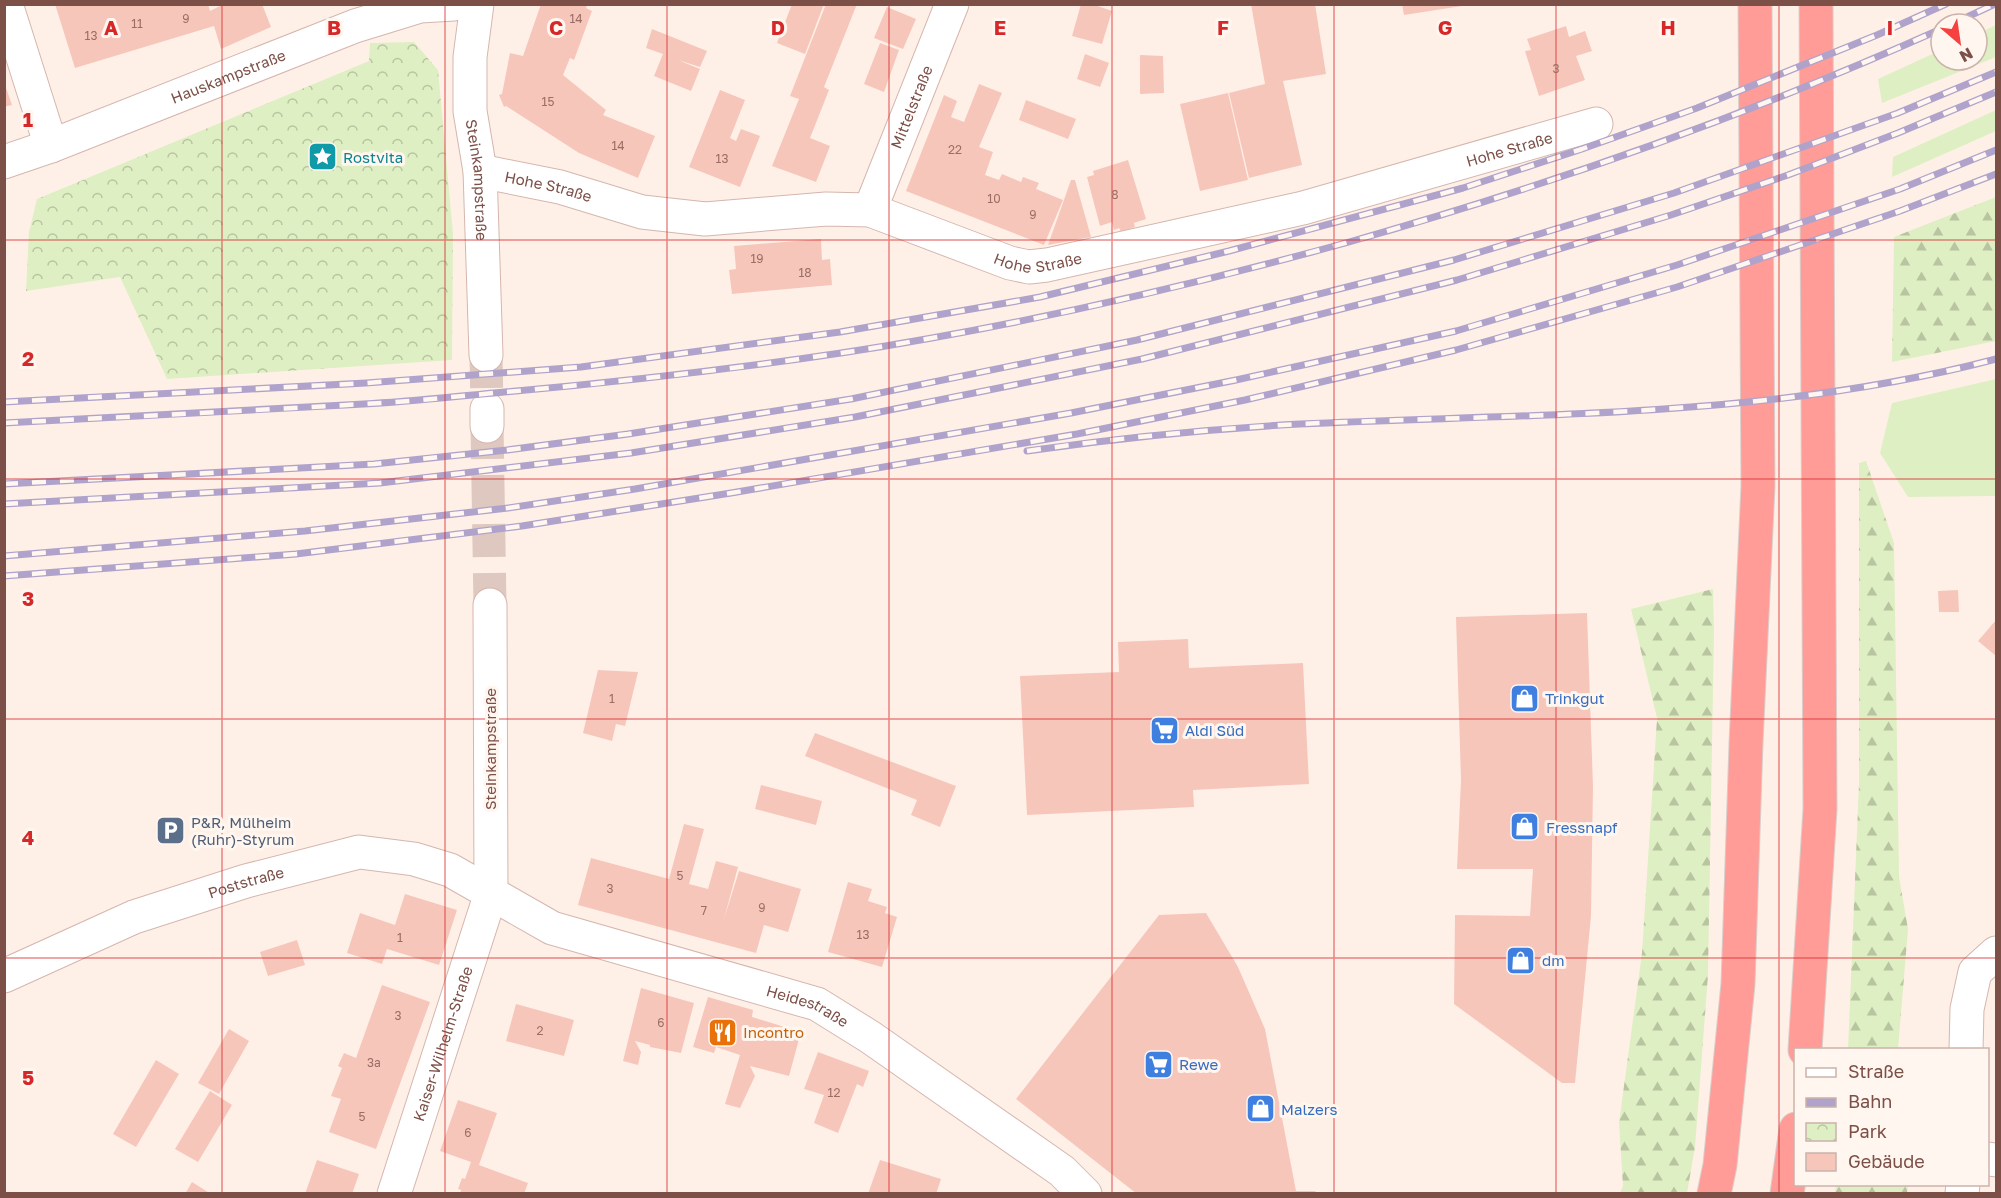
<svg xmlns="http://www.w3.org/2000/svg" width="2001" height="1198" viewBox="0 0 2001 1198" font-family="'Golos Text',sans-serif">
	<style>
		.grass { fill: #deefc3 }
		.forest { fill: url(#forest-firs) }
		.park { fill: url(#park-crowns) }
		.building { fill: #f7c6bb }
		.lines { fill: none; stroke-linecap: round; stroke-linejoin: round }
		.minor-tunnel { stroke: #dec8bf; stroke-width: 33; stroke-dasharray: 33 16; stroke-linecap: butt }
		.minor-casing { stroke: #d5b6ae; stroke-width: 35 }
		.highway-casing { stroke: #dacecb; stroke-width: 35 }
		.minor { stroke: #fff; stroke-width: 33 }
		.highway { stroke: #ff9c97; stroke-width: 33 }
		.rail-casing { stroke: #b0a3cb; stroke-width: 7 }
		.rail { stroke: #fff6ef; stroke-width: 4.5; stroke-dasharray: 14; stroke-linecap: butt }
		.grid { fill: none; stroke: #d62828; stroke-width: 1.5; stroke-opacity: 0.55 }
		.labels { text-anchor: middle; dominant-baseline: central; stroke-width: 6; stroke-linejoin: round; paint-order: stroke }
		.number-label { font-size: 12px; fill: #9b6d64 }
		.street-label { font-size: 15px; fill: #7c4f47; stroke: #fff6ef }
		.culture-label { font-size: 15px; fill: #0d838f; stroke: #fff6ef; text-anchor: start }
		.shop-label { font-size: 15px; fill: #366cbe; stroke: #fff6ef; text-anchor: start }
		.service-label { font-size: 15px; fill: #4e5e75; stroke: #fff6ef; text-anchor: start }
		.food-label { font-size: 15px; fill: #c56008; stroke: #fff6ef; text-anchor: start }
		.grid-label { font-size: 20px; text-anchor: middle; font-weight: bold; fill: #d62828; stroke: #fff6ef; stroke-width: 6; stroke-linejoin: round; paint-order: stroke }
	</style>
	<defs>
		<pattern id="forest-firs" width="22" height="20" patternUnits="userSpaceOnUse" patternTransform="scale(1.5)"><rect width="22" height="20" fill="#deefc3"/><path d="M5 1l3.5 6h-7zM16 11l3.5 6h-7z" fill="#b9c4a0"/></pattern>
		<pattern id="park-crowns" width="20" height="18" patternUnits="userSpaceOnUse" patternTransform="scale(1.5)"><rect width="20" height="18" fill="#deefc3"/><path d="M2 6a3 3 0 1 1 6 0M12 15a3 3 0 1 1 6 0" fill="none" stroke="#b9c4a0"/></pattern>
	</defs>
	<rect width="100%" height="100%" fill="#fff0e7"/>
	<g class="grass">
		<polygon points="1996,25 1996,57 1882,103 1878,79 1941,50 1941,60 1977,60 1977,34"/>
		<polygon points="1996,110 1996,131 1892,177 1893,157"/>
		<polygon points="1996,379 1996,496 1908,497 1880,453 1892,403"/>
	</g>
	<g class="forest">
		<polygon points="1996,197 1996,341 1892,362 1894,237"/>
		<polygon points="1866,461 1894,543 1899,877 1908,929 1898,1049 1848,1049 1859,783 1859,463"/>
		<polygon points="1713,589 1714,632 1708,975 1695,1147 1687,1193 1620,1193 1623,1186 1619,1123 1642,953 1657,718 1631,609"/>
		<polygon points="1836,1185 1836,1184 1908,1185 1907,1193 1835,1193"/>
	</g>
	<polygon class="park" points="414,42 438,70 453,234 452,360 167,379 120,277 26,291 29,232 37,199 369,61 370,43"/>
	<g class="building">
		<polygon points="55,4 208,4 210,11 224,4 262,4 271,27 221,49 214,26 75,68"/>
		<polygon points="541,4 588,4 586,8 592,11 574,60 570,58 563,75 606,110 603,115 655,136 638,178 579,153 506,106 504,107 499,95 502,94 510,53 523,56"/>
		<polygon points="792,4 824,4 805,54 777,43"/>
		<polygon points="826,4 857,4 824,87 829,90 810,138 830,146 816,182 772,166 799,99 790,96"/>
		<polygon points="1081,4 1092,4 1112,11 1102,44 1072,36"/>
		<polygon points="1251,4 1315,4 1326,74 1283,81 1302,165 1249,178 1229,93 1265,84"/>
		<polygon points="1402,4 1462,4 1462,6 1404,15"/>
		<polygon points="887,7 916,19 903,49 874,38"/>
		<polygon points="1566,26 1569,37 1585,31 1592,51 1576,56 1585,80 1539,96 1525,51 1531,50 1527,39"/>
		<polygon points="652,29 707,51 700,67 678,60 700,69 691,91 654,76 663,54 646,48"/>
		<polygon points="880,43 899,50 884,92 864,84"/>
		<polygon points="1085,54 1109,63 1100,87 1077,79"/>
		<polygon points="1140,55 1163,56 1164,93 1140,94"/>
		<polygon points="4,82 12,105 4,107"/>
		<polygon points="979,84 1002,93 979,147 993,152 985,175 999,180 1002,174 1021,182 1023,177 1039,183 1036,189 1063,200 1044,245 906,191 944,95 957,101 951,117 964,122"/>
		<polygon points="720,90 745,100 730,138 736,141 741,129 760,136 740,187 689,167"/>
		<polygon points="1228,93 1248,180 1200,191 1180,104"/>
		<polygon points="1026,100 1076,119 1068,139 1019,120"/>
		<polygon points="1128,160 1146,219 1134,223 1135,227 1121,232 1119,228 1114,230 1112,222 1100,226 1087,177 1094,175 1093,171"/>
		<polygon points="1071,180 1075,180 1091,237 1048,245"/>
		<polygon points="821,239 822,260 830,259 832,285 732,294 729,270 736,269 734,246"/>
		<polygon points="1958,590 1959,612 1939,612 1938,591"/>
		<polygon points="1587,613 1593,786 1591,916 1575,1083 1562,1083 1454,1004 1455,915 1530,916 1533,869 1457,869 1461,780 1456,617"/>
		<polygon points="1996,620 1996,656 1978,641"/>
		<polygon points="1188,639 1189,668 1303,663 1309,784 1193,790 1194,807 1027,815 1020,676 1119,672 1118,642"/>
		<polygon points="598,670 638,672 625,726 616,724 612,741 583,733"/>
		<polygon points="815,733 956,786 940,827 911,815 917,800 805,756"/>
		<polygon points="761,785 822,801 816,825 755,809"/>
		<polygon points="684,824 704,829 689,884 708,889 716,861 738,867 724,919 739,871 801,889 788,932 764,925 756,953 578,905 591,858 669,879"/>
		<polygon points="848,882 872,889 868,901 887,907 885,913 897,917 882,967 828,952"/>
		<polygon points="405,894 457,910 439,965 387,949 382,964 347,953 360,913 395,925"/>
		<polygon points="1206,913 1238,967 1265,1029 1296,1191 1315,1191 1318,1194 1137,1194 1016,1099 1159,915"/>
		<polygon points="297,940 305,965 268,976 260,952"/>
		<polygon points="382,985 430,1002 376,1149 329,1132 341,1099 331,1096 342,1068 338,1066 344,1053 356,1058"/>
		<polygon points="641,988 694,1003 681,1053 650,1047 650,1045 635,1041 641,1052 638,1065 623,1061"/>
		<polygon points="708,997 753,1010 752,1017 801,1032 789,1076 750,1066 755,1076 740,1108 725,1104 740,1055 716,1047 714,1053 693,1047"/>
		<polygon points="516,1004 574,1020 564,1056 506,1041"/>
		<polygon points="229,1029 249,1041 219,1094 198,1083"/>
		<polygon points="818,1052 869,1071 863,1087 857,1084 838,1133 814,1123 824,1095 804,1089"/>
		<polygon points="156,1060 179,1074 136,1147 113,1134"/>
		<polygon points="210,1091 232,1105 198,1162 175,1149"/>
		<polygon points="458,1100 497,1113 479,1165 528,1183 524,1194 460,1194 461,1190 458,1189 462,1178 465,1179 471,1162 440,1151"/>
		<polygon points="317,1160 359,1174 352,1194 305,1194"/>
		<polygon points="880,1160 941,1179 936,1194 868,1194"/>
		<polygon points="192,1182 211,1194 185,1194"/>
	</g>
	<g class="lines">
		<g class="minor-tunnel">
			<polyline points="486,355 487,409"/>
			<polyline points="487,426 490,605"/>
		</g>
		<defs>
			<g id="minor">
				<polyline points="6,4 51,146"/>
				<path id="s1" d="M477,4L470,57V111L480,171L486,355"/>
				<path id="s2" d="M4,162L51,146L355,26L420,6L454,4"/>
				<path id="s3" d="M480,171L560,187L642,212L705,219L826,209L870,210L1010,263L1029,267L1047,265L1303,208L1596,124"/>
				<path id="s4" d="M870,210L952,4"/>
				<polyline points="487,409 487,426"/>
				<path id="s5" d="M4,976L134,917L246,881L359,852L414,859L450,870L552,928L817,1004L870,1037L1062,1171L1085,1194"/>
				<polyline points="1966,1050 1967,1009 1975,972 1996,953"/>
				<polyline points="1988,1159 1996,1160"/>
				<path id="s6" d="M394,1194L491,893L490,605"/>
				<polyline points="1962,1194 1963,1184"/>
			</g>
			<g id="highway">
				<polyline points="1805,1050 1820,809 1816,4"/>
				<polyline points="1714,1194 1720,1165 1738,984 1746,743 1758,486 1755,4"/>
				<polyline points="1787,1194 1796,1129"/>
			</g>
		</defs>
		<use href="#minor" class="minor-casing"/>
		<use href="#highway" class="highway-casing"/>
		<use href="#minor" class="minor"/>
		<use href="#highway" class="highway"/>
		<defs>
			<g id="rail">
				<polyline points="1952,24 1995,4"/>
				<polyline points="4,402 366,383 581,367 840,332 1040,297 1229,251 1463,188 1582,149 1697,108 1877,35 1946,4"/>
				<path d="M4,423C124,417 244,411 364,404C407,402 450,397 494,393C610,383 726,370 841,353C1012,327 1182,288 1349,242C1551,185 1749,115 1941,29"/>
				<path d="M1027,451C1118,438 1209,429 1300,424C1533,413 1769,419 1996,359"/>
				<polyline points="4,484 374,464 507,450 628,434 851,399 1137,340 1454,260 1674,193 1898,113 1996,72"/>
				<polyline points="4,504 380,483 631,453 855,417 1142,359 1457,280 1671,215 1788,175 1898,133 1996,92"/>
				<polyline points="4,556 305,531 508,508 635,489 1071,413 1236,380 1456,331 1677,265 1900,189 1996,150"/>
				<polyline points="4,576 296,554 522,526 731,493 1077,434 1245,400 1456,350 1677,287 1900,211 1996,174"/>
			</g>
		</defs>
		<use href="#rail" class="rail-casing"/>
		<use href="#rail" class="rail"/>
	</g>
	<path class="grid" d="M222,4V1194M445,4V1194M667,4V1194M889,4V1194M1112,4V1194M1334,4V1194M1556,4V1194M1779,4V1194M4,240H1996M4,479H1996M4,719H1996M4,958H1996"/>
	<defs>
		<symbol id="sight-square" viewBox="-11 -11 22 22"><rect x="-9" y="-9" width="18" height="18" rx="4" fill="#0f9aa8" stroke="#fff6ef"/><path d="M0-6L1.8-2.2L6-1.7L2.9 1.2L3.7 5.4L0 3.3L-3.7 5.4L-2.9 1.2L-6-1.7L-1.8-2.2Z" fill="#fff"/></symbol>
		<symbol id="shop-square" viewBox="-11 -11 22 22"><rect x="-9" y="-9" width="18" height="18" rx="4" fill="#3f7fe0" stroke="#fff6ef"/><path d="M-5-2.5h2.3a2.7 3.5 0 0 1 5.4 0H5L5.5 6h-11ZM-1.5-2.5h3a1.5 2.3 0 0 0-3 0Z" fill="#fff"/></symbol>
		<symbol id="supermarket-square" viewBox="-11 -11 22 22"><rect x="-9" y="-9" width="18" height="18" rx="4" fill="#3f7fe0" stroke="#fff6ef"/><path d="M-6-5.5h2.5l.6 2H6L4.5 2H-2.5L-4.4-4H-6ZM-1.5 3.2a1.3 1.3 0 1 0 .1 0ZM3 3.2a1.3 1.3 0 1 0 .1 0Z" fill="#fff"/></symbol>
		<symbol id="parking-square" viewBox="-11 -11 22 22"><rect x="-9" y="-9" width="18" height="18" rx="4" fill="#5c6f8a" stroke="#fff6ef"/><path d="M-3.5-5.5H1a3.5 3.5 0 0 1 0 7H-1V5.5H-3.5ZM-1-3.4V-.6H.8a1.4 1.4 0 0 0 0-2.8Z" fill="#fff"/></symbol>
		<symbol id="restaurant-square" viewBox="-11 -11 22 22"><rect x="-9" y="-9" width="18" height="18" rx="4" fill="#e8710a" stroke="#fff6ef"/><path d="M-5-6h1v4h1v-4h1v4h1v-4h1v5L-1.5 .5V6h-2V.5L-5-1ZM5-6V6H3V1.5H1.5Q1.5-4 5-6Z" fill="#fff"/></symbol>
	</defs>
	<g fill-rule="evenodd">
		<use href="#sight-square" x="306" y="140" width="33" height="33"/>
		<use href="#shop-square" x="1508" y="682" width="33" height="33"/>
		<use href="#supermarket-square" x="1148" y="714" width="33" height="33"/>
		<use href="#shop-square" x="1508" y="810" width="33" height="33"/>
		<use href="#parking-square" x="154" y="814" width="33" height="33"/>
		<use href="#shop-square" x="1504" y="944" width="33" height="33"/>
		<use href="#restaurant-square" x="706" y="1016" width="33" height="33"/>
		<use href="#supermarket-square" x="1142" y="1048" width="33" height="33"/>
		<use href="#shop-square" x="1244" y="1092" width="33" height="33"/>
	</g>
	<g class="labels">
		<g class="number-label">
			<text x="186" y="18">9</text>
			<text x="576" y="18">14</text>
			<text x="137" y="23">11</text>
			<text x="91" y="35">13</text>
			<text x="1556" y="68">3</text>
			<text x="548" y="101">15</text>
			<text x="618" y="145">14</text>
			<text x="955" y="149">22</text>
			<text x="722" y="158">13</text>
			<text x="1115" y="194">8</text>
			<text x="994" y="198">10</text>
			<text x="1033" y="214">9</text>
			<text x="757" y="258">19</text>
			<text x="805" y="272">18</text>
			<text x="612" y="698">1</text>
			<text x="680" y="875">5</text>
			<text x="610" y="888">3</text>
			<text x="762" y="907">9</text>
			<text x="704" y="910">7</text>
			<text x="863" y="934">13</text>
			<text x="400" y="937">1</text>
			<text x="398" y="1015">3</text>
			<text x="661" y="1022">6</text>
			<text x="540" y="1030">2</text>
			<text x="374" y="1062">3a</text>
			<text x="834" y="1092">12</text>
			<text x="362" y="1116">5</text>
			<text x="468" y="1132">6</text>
		</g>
		<g class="street-label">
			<text stroke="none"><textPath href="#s2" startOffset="240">Hauskampstraße</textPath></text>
			<text stroke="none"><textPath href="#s4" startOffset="111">Mittelstraße</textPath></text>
			<text stroke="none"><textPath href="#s3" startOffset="1060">Hohe Straße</textPath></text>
			<text stroke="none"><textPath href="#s1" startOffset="177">Steinkampstraße</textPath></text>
			<text stroke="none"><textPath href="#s3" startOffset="70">Hohe Straße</textPath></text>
			<text stroke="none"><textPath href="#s3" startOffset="574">Hohe Straße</textPath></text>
			<text transform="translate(490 749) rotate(-90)">Steinkampstraße</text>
			<text stroke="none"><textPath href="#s5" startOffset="260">Poststraße</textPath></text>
			<text stroke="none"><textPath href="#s5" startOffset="855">Heidestraße</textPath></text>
			<text stroke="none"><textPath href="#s6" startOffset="158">Kaiser-Wilhelm-Straße</textPath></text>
		</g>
		<g class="culture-label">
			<text x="343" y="157">Rostvita</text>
		</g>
		<g class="shop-label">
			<text x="1545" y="698">Trinkgut</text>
			<text x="1185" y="730">Aldi Süd</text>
			<text x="1546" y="827">Fressnapf</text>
			<text x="1542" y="960">dm</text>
			<text x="1179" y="1064">Rewe</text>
			<text x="1281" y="1109">Malzers</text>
		</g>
		<g class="service-label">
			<text x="191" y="822">P&amp;R, Mülheim<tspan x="191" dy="17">(Ruhr)-Styrum</tspan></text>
		</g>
		<g class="food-label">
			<text x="743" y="1032">Incontro</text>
		</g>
	</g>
	<g class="grid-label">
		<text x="111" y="35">A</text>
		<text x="334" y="35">B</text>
		<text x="556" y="35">C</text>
		<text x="778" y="35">D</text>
		<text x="1000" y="35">E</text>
		<text x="1223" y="35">F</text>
		<text x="1445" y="35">G</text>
		<text x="1668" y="35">H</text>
		<text x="1890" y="35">I</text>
		<text x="28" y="127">1</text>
		<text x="28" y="366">2</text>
		<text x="28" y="606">3</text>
		<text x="28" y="845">4</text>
		<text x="28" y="1085">5</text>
	</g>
	<rect width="2001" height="1198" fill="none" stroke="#7c4f47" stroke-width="12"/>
	<rect x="1794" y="1048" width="195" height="138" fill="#fff6ef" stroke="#cbb3ac" stroke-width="1.5"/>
	<rect x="1806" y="1068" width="30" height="9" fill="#ffffff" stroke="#cbb3ac" stroke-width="1.5"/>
	<text x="1848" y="1078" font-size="18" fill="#7c4f47">Straße</text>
	<rect x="1806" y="1098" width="30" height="9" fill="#b0a3cb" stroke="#cbb3ac" stroke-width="1.5"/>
	<text x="1848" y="1108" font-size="18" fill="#7c4f47">Bahn</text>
	<rect x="1806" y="1123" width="30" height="18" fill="url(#park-crowns)" stroke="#cbb3ac" stroke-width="1.5"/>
	<text x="1848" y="1138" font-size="18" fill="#7c4f47">Park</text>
	<rect x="1806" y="1153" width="30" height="18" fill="#f7c6bb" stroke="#cbb3ac" stroke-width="1.5"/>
	<text x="1848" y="1168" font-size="18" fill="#7c4f47">Gebäude</text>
	<g transform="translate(1959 42) rotate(151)"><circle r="28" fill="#fff6ef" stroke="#cbb3ac" stroke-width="1.5"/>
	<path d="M0-4.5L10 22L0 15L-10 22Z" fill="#f5413f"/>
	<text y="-9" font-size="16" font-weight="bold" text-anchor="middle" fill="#7c4f47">N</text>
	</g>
</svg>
